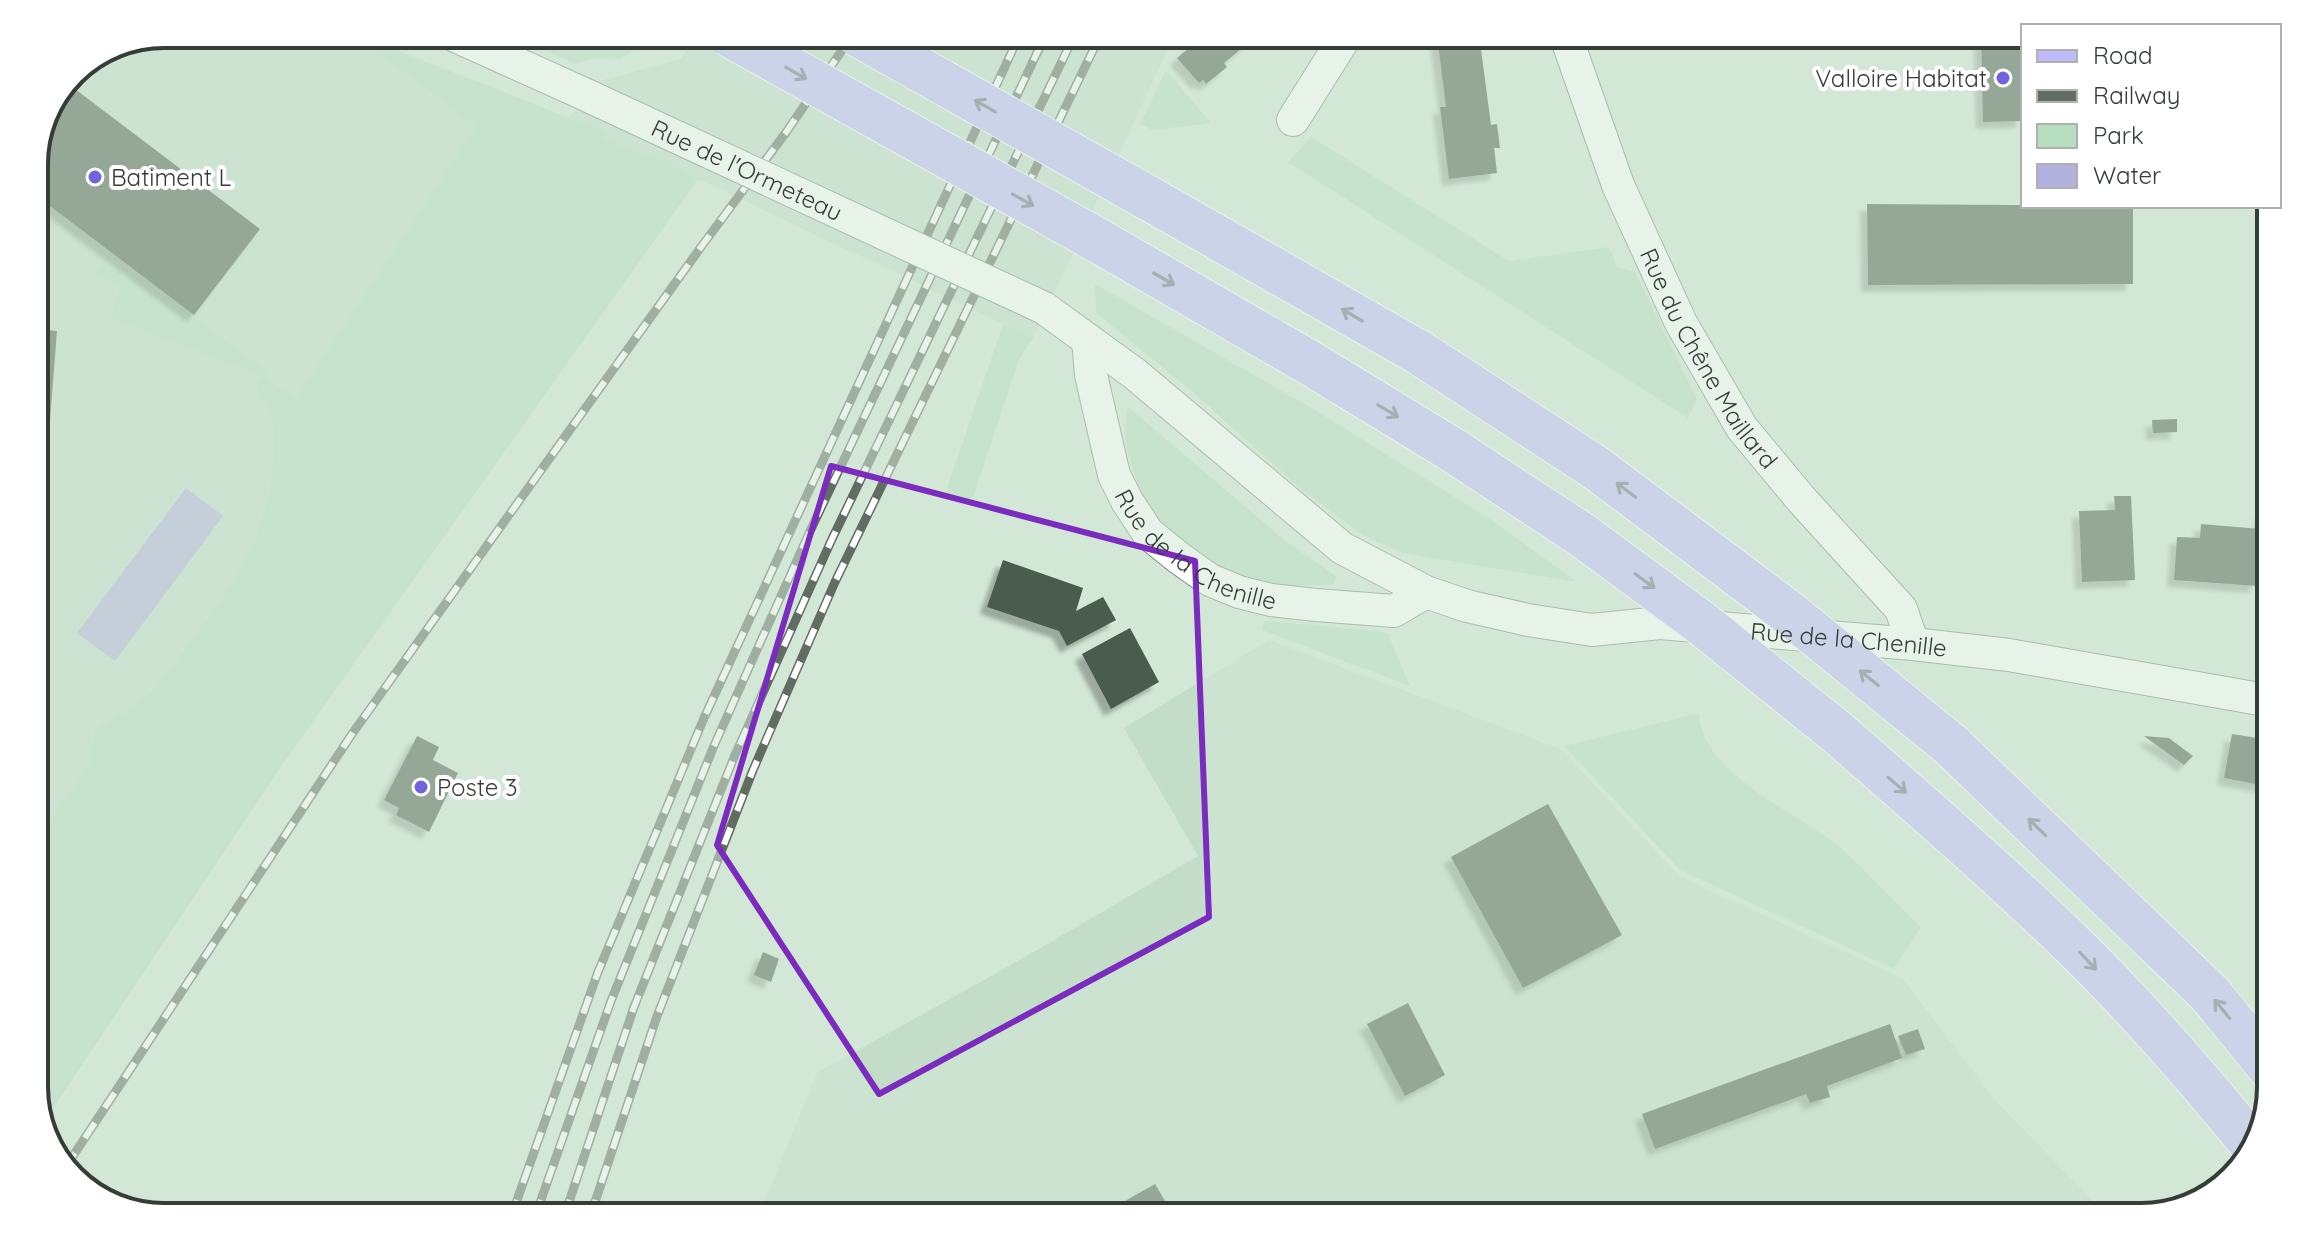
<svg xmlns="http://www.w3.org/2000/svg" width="2305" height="1251" viewBox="0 0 2305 1251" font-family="Quicksand,sans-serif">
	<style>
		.built { fill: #c3ddc9 }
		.green { fill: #b8dec0 }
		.water { fill: #b2b2de }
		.building { fill: #4a5b4e; filter: url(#shadow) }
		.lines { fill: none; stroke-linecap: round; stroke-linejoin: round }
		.minor-casing { stroke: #788a7c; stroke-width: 34 }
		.primary-casing { stroke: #fff; stroke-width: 46 }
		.minor { stroke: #fff; stroke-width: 32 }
		.primary { stroke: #bebafb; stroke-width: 44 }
		.rail-casing { stroke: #616c63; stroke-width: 9 }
		.rail { stroke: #fff; stroke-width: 6; stroke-dasharray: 18; stroke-linecap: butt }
		.minor-bridge-casing { stroke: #788a7c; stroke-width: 34; stroke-linecap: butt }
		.primary-bridge-casing { stroke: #fff; stroke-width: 46; stroke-linecap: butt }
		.minor-bridge { stroke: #fff; stroke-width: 32 }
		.primary-bridge { stroke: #bebafb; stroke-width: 44 }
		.oneway { stroke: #6c6f85 }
		.marked { fill: none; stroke: #7b2cbf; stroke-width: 6; stroke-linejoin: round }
		.poi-dot { fill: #7264df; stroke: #fff; stroke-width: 3 }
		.labels { text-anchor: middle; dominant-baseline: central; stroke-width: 8; stroke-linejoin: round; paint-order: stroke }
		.poi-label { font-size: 24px; fill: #353d37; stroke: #fff; text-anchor: start }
		.street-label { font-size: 24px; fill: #353d37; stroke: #fff }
		.rim { fill: none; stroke: #353d37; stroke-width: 4 }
	</style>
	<defs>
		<filter id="shadow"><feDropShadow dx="-7" dy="7" stdDeviation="2" flood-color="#0004"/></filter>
	</defs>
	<rect width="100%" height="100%" fill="#d3e7d7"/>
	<g class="built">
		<polygon points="164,34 355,34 569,118 596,82 681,59 695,34 1175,34 1033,338 698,179 284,762 43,1123 34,1096 34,156 72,72"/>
		<polygon points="1269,640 1561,749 1679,876 1902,978 1995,1100 2108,1217 758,1217 817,1073 1025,957 1198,856 1124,728"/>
	</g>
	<g class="green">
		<polygon points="355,34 605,132 604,138 647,158 651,155 698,179 284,762 43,1123 34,1096 34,844 91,762 94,730 128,711 156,688 231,586 255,542 270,492 275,449 272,414 256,387 264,376 111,318 120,287 94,274 110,252 267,372 265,377 295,399 476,127"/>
		<polygon points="511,34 653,34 655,35 621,59 593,58 575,64"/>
		<polygon points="1166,70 1211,123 1153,130 1140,124"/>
		<polygon points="1311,137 1509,261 1609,247 1617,267 1635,272 1697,399 1688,418 1288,162"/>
		<polygon points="1095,284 1320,413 1493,521 1577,582 1402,553 1361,534 1300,488 1195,394 1096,313"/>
		<polygon points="1003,324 1033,338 1019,360 971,503 945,494"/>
		<polygon points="1128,407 1287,542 1336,576 1334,585 1276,586 1229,572 1196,555 1167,531 1141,497 1127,451 1125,425"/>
		<polygon points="1264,621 1381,631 1388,634 1410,686 1262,630"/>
		<path d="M1699,713C1701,776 1801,813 1842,849C1869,874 1894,901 1921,927L1894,969L1680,870L1564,746Z"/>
	</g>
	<polygon class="water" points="186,488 223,516 115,661 77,633"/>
	<g class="building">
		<polygon points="1200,34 1259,34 1224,63 1227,67 1206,84 1203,80 1199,83 1177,58 1202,37"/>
		<polygon points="1448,34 1479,34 1491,125 1497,124 1500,148 1494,148 1497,173 1449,179 1440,107 1446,107 1437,36"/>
		<polygon points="1981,34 2023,34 2023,121 1983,122"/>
		<polygon points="67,83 260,229 194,315 34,194 34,155"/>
		<polygon points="1867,204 2133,206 2133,284 1868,285"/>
		<polygon points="34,329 57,331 38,573 34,573"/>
		<polygon points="2177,419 2177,432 2153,433 2152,420"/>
		<polygon points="2114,496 2131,496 2135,580 2082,582 2079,511 2115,510"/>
		<polygon points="2262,512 2271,513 2271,578 2258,578 2257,586 2174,580 2177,537 2200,538 2201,524 2261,529"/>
		<polygon points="1003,560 1083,588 1076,611 1103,597 1116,620 1067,646 1059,631 987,607"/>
		<polygon points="1130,628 1159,682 1111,709 1082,654"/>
		<polygon points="2232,734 2271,740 2271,787 2224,778"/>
		<polygon points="417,736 439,747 433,760 458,773 429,832 396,815 399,808 384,800"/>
		<polygon points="2144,736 2169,738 2193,756 2184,765"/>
		<polygon points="1548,804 1622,935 1523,988 1451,857"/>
		<polygon points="763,952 779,959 771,982 754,975"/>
		<polygon points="1408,1003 1445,1075 1405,1096 1367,1024"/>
		<polygon points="1890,1024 1902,1058 1827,1086 1830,1097 1810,1103 1806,1094 1655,1149 1642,1114"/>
		<polygon points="1918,1029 1925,1049 1906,1055 1898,1036"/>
		<polygon points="1155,1184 1165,1201 1137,1217 1097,1217"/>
		<polygon points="1401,1201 1410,1217 1371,1217"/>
		<polygon points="1474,1208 1477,1217 1451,1217"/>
	</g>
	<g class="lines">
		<defs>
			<g id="minor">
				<polyline points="451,34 582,93"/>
				<path id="s1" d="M1565,34L1618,185L1681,323L1742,428L1801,499L1901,609L1913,644"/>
				<polyline points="1293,120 1347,34"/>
				<path id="s2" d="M1044,308L1135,374L1342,548L1426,592L1467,606L1528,620L1592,630L1660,623L1913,644L2009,655L2271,701"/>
				<path id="s3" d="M1088,340L1091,375L1114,475L1127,501L1148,533L1179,558L1210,580L1239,592L1271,600L1316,605L1394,611L1426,592"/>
			</g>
			<g id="primary">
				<polyline points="1150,199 1420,353 1596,468 1688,537"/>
				<polyline points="1097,240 1310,363 1451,449 1582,535"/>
				<path d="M1838,733C1919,804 2000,874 2077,949C2140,1011 2199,1079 2255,1148"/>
				<polyline points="1951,745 2210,994 2271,1069"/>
			</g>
		</defs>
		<use href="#minor" class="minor-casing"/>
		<use href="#primary" class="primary-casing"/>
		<use href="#minor" class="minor"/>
		<use href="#primary" class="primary"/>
		<defs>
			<g id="rail">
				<polyline points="65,1168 352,734 701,247 787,131 853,34"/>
				<polyline points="511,1217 598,972 704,718 1020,34"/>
				<polyline points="535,1217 611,1001 713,748 811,529 1046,34"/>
				<polyline points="564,1217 634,1007 735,755 832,539 1075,34"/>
				<polyline points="590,1217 656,1019 753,770 835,582 1101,34"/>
			</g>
		</defs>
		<use href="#rail" class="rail-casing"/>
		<use href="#rail" class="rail"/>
		<defs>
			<g id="minor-bridge">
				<path id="s4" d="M582,93L1044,308"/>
			</g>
			<g id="primary-bridge">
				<polyline points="728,34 1097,240"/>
				<polyline points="857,34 1150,199"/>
				<polyline points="1582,535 1700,622 1838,733"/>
				<polyline points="1688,537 1789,613 1951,745"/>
			</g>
		</defs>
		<use href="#minor-bridge" class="minor-bridge-casing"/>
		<use href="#primary-bridge" class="primary-bridge-casing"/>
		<use href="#minor-bridge" class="minor-bridge"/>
		<use href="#primary-bridge" class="primary-bridge"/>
	</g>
	<defs><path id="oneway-shaft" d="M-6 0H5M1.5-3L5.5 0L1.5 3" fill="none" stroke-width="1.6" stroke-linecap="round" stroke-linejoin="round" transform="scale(2)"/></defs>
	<g class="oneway">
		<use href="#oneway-shaft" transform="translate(796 73) rotate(29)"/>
		<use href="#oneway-shaft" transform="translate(985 106) rotate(-151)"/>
		<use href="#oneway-shaft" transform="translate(1023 200) rotate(29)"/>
		<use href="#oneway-shaft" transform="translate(1164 279) rotate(30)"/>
		<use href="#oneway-shaft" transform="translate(1352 315) rotate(-150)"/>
		<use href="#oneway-shaft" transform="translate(1388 411) rotate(31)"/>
		<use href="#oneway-shaft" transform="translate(1626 490) rotate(-143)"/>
		<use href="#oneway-shaft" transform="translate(1645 581) rotate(36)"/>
		<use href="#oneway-shaft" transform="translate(1869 678) rotate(-141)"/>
		<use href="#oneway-shaft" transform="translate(1897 785) rotate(41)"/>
		<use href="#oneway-shaft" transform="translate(2037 827) rotate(-136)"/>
		<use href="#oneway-shaft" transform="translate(2088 961) rotate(47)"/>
		<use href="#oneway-shaft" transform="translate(2222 1009) rotate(-129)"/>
	</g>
	<path d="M0 0H2305V1251H0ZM831,466L1195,561L1209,917L879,1094L717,845Z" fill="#d3e7d7" fill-opacity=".55" fill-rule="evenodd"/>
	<path class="marked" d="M831,466L1195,561L1209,917L879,1094L717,845Z"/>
	<g class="poi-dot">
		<circle cx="2003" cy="78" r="8"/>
		<circle cx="95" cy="177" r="8"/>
		<circle cx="421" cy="787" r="8"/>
	</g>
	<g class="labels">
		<g class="poi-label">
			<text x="1987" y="78" text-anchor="end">Valloire Habitat</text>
			<text x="111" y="177">Batiment L</text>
			<text x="437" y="787">Poste 3</text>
		</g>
		<g class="street-label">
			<text stroke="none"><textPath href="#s4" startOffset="182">Rue de l'Ormeteau</textPath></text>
			<text stroke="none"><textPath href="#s1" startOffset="356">Rue du Chêne Maillard</textPath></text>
			<text stroke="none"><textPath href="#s3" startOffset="254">Rue de la Chenille</textPath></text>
			<text stroke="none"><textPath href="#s2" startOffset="906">Rue de la Chenille</textPath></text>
		</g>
	</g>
	<path d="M0 0H2305V1251H0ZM164 48H2141A116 116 0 0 1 2257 164V1087A116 116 0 0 1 2141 1203H164A116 116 0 0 1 48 1087V164A116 116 0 0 1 164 48Z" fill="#fff" fill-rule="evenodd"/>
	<path class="rim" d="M164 48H2141A116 116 0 0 1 2257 164V1087A116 116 0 0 1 2141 1203H164A116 116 0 0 1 48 1087V164A116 116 0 0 1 164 48Z"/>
	<rect x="2021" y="24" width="260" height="184" fill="#ffffff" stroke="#aeb1af" stroke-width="2"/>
	<rect x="2037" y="50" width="40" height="12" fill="#bebafb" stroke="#aeb1af" stroke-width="2"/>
	<text x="2093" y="64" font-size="24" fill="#353d37">Road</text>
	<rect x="2037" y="90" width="40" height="12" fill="#616c63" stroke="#aeb1af" stroke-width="2"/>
	<text x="2093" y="104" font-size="24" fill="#353d37">Railway</text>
	<rect x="2037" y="124" width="40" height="24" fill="#b8dec0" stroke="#aeb1af" stroke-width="2"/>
	<text x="2093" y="144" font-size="24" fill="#353d37">Park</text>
	<rect x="2037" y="164" width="40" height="24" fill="#b2b2de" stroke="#aeb1af" stroke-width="2"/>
	<text x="2093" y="184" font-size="24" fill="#353d37">Water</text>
</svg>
